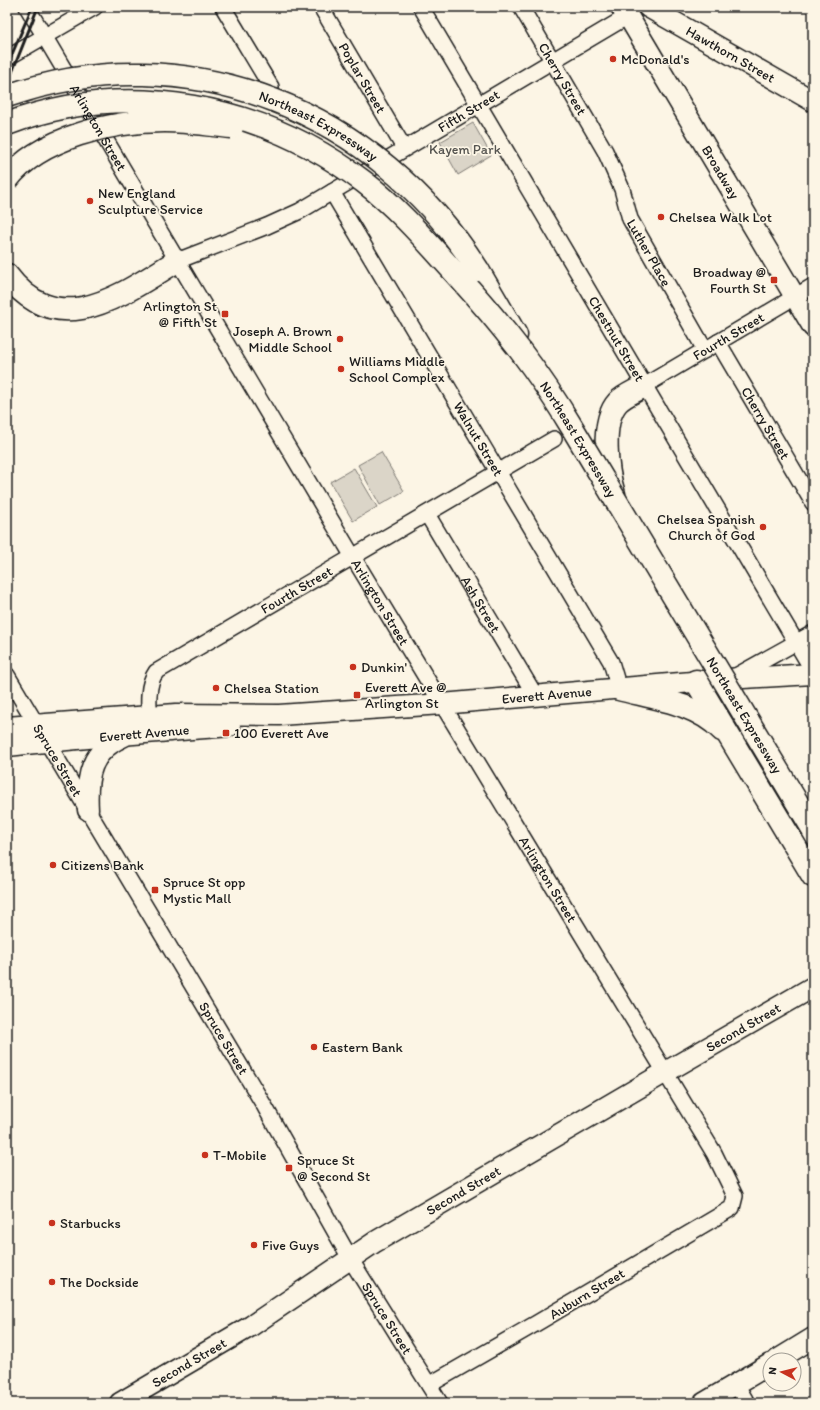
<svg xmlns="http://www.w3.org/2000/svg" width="820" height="1410" viewBox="0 0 820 1410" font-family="Itim,sans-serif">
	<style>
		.green { fill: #dbd5c8; stroke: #7c7872 }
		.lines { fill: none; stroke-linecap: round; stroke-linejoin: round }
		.minor-casing { stroke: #1c1c1c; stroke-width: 18 }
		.major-casing { stroke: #1c1c1c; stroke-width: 23 }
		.highway-casing { stroke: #1c1c1c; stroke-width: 25 }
		.minor { stroke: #fcf5e5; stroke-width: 15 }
		.major { stroke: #fcf5e5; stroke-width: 20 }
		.highway { stroke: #fcf5e5; stroke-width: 22 }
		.rail { stroke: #1c1c1c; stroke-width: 3 }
		.highway-bridge-casing { stroke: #1c1c1c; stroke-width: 25; stroke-linecap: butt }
		.highway-bridge { stroke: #fcf5e5; stroke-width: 22 }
		.poi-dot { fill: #c8321e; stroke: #fcf5e5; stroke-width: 1.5 }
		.labels { text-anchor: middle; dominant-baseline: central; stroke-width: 3.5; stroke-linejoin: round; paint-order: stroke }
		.street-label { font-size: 14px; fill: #1c1c1c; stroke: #fcf5e5 }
		.poi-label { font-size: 14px; fill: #1c1c1c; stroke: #fcf5e5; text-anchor: start }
		.park-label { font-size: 14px; fill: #555450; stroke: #fcf5e5 }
	</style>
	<rect width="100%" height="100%" fill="#fcf5e5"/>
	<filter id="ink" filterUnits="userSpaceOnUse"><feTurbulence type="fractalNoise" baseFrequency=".025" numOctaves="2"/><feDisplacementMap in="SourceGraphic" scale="8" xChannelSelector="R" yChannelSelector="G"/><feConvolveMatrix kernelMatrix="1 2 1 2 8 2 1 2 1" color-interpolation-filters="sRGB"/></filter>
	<g filter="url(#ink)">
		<g class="green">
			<polygon points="473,123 491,155 458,175 440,142"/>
			<polygon points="381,452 404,491 380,505 358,465"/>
			<polygon points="354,468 377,507 353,521 330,482"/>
		</g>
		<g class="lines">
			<defs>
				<g id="minor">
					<path id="s1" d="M27,7L353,557L714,1153L735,1196L732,1208L537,1323L429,1385"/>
					<polyline points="223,7 271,87"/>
					<path id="s2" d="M321,7L404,148"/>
					<path id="s3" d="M421,7L813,671"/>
					<path id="s4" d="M521,7L605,151L622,189L630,219L705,350"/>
					<polyline points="7,58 95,7"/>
					<path id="s5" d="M332,192L611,662L619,689"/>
					<path id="s6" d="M177,261L267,226L300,211L628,16"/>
					<path id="s7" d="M718,342L813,503"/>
					<path id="s8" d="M644,386L813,286"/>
					<path id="s9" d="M427,514L535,695"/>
					<path id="s10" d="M7,675L265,1107L351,1260L440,1403"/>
					<polyline points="734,677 813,633"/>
					<path id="s11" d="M150,726C149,709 146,686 156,672L554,439"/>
					<polyline points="736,1384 747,1403"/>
				</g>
				<g id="major">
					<path id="s12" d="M621,7L628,16L813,327"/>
					<path id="s13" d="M648,7L813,101"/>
					<path id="s14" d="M7,727L176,714L279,715L442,704L726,679L813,674"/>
					<path id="s15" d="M7,746C81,738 155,732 230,726"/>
					<path d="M88,810C86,776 90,751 124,736"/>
					<polyline points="777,1360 813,1338"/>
					<path id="s16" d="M120,1403L251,1326L375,1242L664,1073L813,987"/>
					<polyline points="704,1403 770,1364"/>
				</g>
				<g id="highway">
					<polyline points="478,270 516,335"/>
					<path d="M7,275C59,344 123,293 177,261"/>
					<path d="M614,494C607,472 600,421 618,402C625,395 636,391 644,386"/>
					<polyline points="696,681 813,876"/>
					<path d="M619,689C653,698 696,703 722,730"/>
				</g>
			</defs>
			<use href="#minor" class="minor-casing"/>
			<use href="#major" class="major-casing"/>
			<use href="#highway" class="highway-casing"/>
			<use href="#minor" class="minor"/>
			<use href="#major" class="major"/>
			<use href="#highway" class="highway"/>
			<g class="rail">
				<polyline points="7,66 32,7"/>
				<polyline points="7,85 38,7"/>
			</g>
			<defs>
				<g id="highway-bridge">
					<path id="s17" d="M7,96C188,32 378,112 478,270"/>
					<path id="s18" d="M7,124C128,78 263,105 364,182C398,208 427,242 456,274C502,325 538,370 573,429L813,829"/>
					<path d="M7,180C40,137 113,121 165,121C187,121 209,125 232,127"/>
				</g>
			</defs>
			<use href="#highway-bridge" class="highway-bridge-casing"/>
			<use href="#highway-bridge" class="highway-bridge"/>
		</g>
	</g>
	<g class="poi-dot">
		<circle cx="613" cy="59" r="4"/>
		<circle cx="90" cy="201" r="4"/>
		<circle cx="661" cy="217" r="4"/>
		<rect x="770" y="276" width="8" height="8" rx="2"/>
		<rect x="221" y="310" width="8" height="8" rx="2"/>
		<circle cx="340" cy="339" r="4"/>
		<circle cx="341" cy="369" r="4"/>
		<circle cx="763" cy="527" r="4"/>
		<circle cx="353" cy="667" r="4"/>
		<circle cx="216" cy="688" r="4"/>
		<rect x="353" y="691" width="8" height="8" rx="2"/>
		<rect x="222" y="729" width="8" height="8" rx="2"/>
		<circle cx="53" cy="865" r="4"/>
		<rect x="151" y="886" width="8" height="8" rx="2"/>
		<circle cx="314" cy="1047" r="4"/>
		<circle cx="205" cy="1155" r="4"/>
		<rect x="285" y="1164" width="8" height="8" rx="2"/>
		<circle cx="52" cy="1223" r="4"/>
		<circle cx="254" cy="1245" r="4"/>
		<circle cx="52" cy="1282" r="4"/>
	</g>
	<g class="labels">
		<g class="street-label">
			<text stroke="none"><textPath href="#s13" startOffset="95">Hawthorn Street</textPath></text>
			<text stroke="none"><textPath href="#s2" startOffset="82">Poplar Street</textPath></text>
			<text stroke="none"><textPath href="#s4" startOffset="83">Cherry Street</textPath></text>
			<text stroke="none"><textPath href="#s6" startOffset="329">Fifth Street</textPath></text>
			<text stroke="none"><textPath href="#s1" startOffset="140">Arlington Street</textPath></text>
			<text stroke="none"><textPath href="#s17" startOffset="324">Northeast Expressway</textPath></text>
			<text stroke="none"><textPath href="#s12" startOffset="193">Broadway</textPath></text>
			<text stroke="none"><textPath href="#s4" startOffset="278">Luther Place</textPath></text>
			<text stroke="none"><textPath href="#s8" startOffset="98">Fourth Street</textPath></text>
			<text stroke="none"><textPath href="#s3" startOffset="385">Chestnut Street</textPath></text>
			<text stroke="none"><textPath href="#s7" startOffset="94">Cherry Street</textPath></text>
			<text stroke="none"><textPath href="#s5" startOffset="287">Walnut Street</textPath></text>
			<text stroke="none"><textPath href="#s18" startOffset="714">Northeast Expressway</textPath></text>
			<text stroke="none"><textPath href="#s11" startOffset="218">Fourth Street</textPath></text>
			<text stroke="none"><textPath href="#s1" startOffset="692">Arlington Street</textPath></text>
			<text stroke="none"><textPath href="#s9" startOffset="105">Ash Street</textPath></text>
			<text stroke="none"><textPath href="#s14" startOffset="541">Everett Avenue</textPath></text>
			<text stroke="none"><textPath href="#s18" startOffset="1036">Northeast Expressway</textPath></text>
			<text stroke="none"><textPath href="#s15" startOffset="138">Everett Avenue</textPath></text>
			<text stroke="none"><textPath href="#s10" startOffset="99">Spruce Street</textPath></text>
			<text stroke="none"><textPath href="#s1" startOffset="1016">Arlington Street</textPath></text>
			<text stroke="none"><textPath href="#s16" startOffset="728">Second Street</textPath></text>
			<text stroke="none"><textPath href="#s10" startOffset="423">Spruce Street</textPath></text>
			<text stroke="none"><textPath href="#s16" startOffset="404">Second Street</textPath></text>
			<text transform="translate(587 1294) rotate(-31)">Auburn Street</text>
			<text stroke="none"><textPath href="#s10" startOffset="747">Spruce Street</textPath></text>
			<text stroke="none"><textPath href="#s16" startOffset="80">Second Street</textPath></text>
		</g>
		<g class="poi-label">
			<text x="621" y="59">McDonald's</text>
			<text x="98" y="193">New England<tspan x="98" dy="16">Sculpture Service</tspan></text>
			<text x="669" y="217">Chelsea Walk Lot</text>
			<text x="766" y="272" text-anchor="end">Broadway @<tspan x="766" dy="16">Fourth St</tspan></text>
			<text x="217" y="306" text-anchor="end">Arlington St<tspan x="217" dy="16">@ Fifth St</tspan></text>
			<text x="332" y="331" text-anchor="end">Joseph A. Brown<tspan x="332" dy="16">Middle School</tspan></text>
			<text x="349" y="361">Williams Middle<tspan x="349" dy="16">School Complex</tspan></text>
			<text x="755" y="519" text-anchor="end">Chelsea Spanish<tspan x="755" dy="16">Church of God</tspan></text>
			<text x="361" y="667">Dunkin'</text>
			<text x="365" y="687">Everett Ave @<tspan x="365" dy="16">Arlington St</tspan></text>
			<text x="224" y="688">Chelsea Station</text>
			<text x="234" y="733">100 Everett Ave</text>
			<text x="61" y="865">Citizens Bank</text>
			<text x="163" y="882">Spruce St opp<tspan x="163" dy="16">Mystic Mall</tspan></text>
			<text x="322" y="1047">Eastern Bank</text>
			<text x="213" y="1155">T-Mobile</text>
			<text x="297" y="1160">Spruce St<tspan x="297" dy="16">@ Second St</tspan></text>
			<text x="60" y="1223">Starbucks</text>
			<text x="262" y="1245">Five Guys</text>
			<text x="60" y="1282">The Dockside</text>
		</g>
		<g class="park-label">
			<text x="465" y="149">Kayem Park</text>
		</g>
	</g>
	<rect width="820" height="1410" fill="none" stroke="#fcf5e5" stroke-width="24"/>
	<rect x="12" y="12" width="796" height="1386" fill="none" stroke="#1c1c1c" stroke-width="1.5" filter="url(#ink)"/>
	<g transform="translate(782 1372) rotate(277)"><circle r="19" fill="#fcf5e5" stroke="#a29e95"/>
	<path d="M0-3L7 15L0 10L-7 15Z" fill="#c8321e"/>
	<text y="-6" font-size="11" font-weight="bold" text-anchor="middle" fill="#1c1c1c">N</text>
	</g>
</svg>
